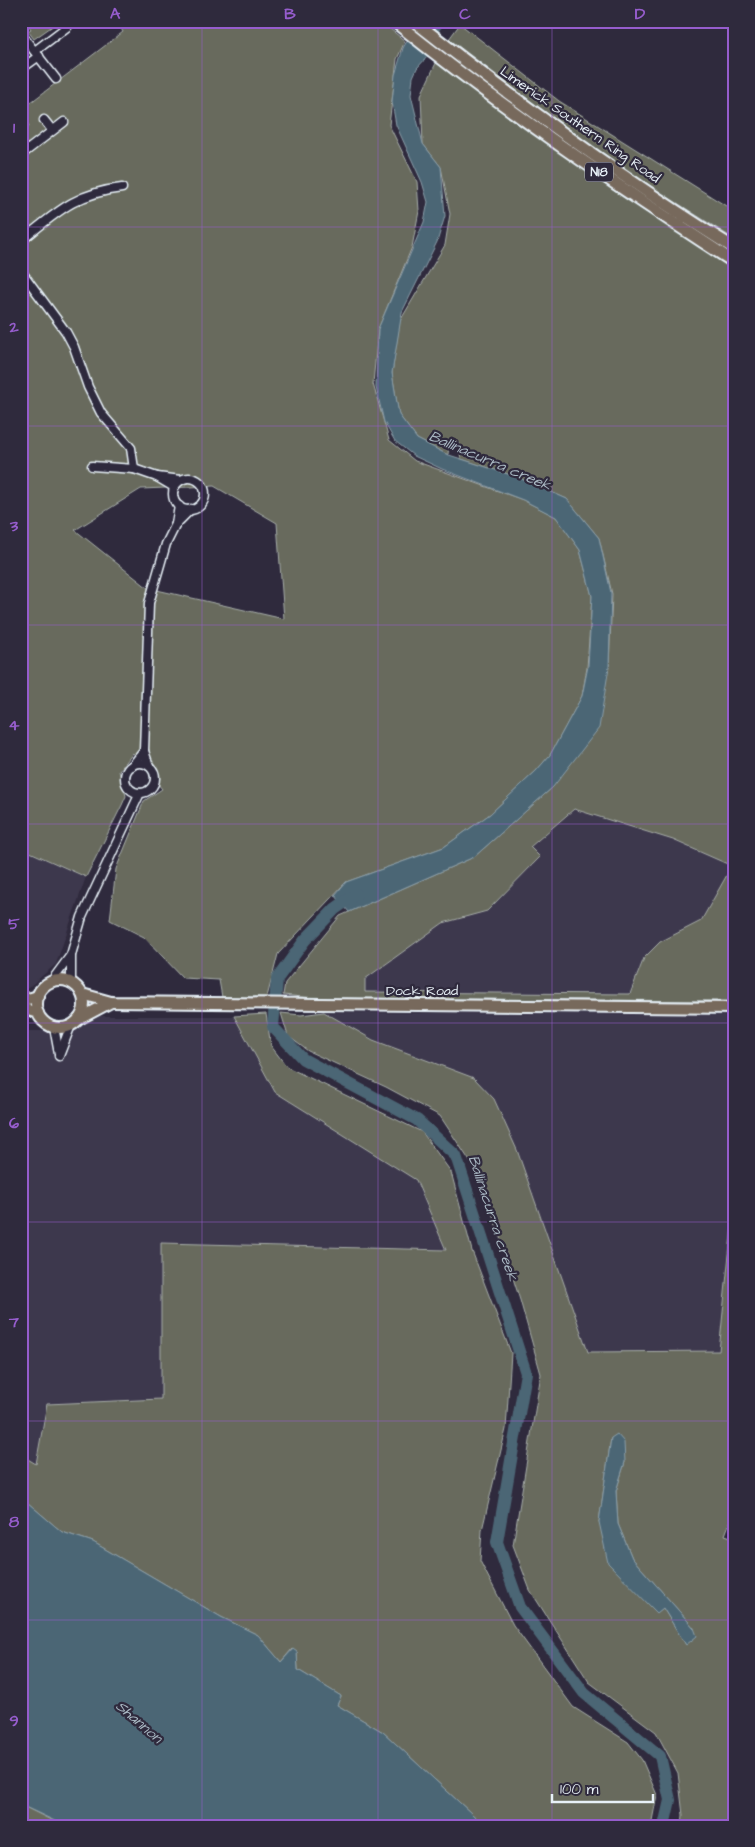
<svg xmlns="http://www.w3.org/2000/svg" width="755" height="1847" viewBox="0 0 755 1847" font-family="'Architects Daughter',sans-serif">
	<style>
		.built { fill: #3e374d }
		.green { fill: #676b5d; stroke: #a8aeaa; fill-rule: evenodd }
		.water { fill: #4c6675; stroke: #8a9ea9 }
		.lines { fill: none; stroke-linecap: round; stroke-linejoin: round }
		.river { stroke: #4c6675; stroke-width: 12 }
		.minor-casing { stroke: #e8f1f8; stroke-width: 11 }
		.major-casing { stroke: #e8f1f8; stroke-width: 14 }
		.highway-casing { stroke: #e8f1f8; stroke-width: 15 }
		.minor { stroke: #2f2a3d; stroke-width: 8 }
		.major { stroke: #77695c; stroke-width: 10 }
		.highway { stroke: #77695c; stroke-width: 11 }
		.grid { fill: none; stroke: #965dcd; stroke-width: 1; stroke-opacity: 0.55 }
		.labels { text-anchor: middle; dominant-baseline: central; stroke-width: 4.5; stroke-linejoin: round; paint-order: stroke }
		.shield { fill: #2f2a3d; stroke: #b0b5c0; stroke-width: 1 }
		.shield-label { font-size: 12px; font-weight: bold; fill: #e8f1f8 }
		.street-label { font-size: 14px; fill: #e8f1f8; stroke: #2f2a3d }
		.water-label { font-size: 15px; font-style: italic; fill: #aab9c4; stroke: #2f2a3d }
		.neatline { fill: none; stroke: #965dcd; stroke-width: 2 }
		.grid-label { font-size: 16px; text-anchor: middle; font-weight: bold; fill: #965dcd }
	</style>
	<rect width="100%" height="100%" fill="#2f2a3d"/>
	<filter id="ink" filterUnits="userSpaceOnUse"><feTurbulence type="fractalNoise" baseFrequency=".02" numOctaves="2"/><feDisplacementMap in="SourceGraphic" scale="10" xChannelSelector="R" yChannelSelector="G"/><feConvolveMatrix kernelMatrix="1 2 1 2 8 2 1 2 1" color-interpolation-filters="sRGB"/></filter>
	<g filter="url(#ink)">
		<g class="built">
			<polygon points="574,809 673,840 733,866 701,921 660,942 644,958 630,994 365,992 364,979 443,923 487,911 539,857 530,848"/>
			<polygon points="21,848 86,877 56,964 21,994"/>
			<polygon points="324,1012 734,1015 734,1225 732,1225 719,1351 588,1352 517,1150 474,1078 373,1040"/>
			<polygon points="95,1016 234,1016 275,1092 417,1180 446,1250 162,1243 161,1399 47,1404 36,1465 21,1455 21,1031 74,1031"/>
		</g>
		<g class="green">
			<polygon points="32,21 51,21 54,25 34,39 28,31 31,29 28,25"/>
			<path d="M117,21H380L405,41L397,59L389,125L417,182L419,211L412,247L378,329L373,384L389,440L415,461L523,500L556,517L580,550L592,596L587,668L582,696L550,755L536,771L490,814L444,847L346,882L278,954L267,997H222L219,980L183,978L144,937L110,920L116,869L144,801L162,789L133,753L119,771L126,796L122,805L86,877L21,848V132L29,126L22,109L123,32ZM214,486L277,523L284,619L148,588L75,530L141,489Z"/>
			<polygon points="460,24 559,101 734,211 734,239 641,180 553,118 449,39"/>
			<path d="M436,63L621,196L734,269V1001L312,998L283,995L285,983L340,916L474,857L553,787L609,667L612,594L599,538L567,499L517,477L461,459L458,443L449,439L448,455L417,439L399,415L392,373L400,321L445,245L450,214L441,167L423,144L421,95ZM574,809L673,840L732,866L701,921L660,942L644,958L630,994L365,992V979L443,923L487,911L540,857L530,847Z"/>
			<path d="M324,1012L373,1040L474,1078L494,1099L517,1150L588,1352L719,1351L732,1225H734V1511L725,1535L734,1538V1826H682L683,1815L678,1773L656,1732L589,1682L530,1590L513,1545L541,1374L520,1300L481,1178L440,1116L386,1087L308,1051L288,1036L281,1013L301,1015ZM611,1438L625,1462L616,1491L618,1524L632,1558L694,1628L686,1645L663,1608L657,1612L599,1522Z"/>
			<polygon points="266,1014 271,1046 287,1067 422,1132 451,1172 472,1251 511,1353 506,1429 482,1530 480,1561 513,1625 573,1707 628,1742 642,1760 657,1795 651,1826 485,1826 383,1732 337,1705 341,1696 298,1670 297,1653 292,1649 281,1662 258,1635 221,1617 93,1542 62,1532 21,1497 21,1455 36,1464 47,1404 161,1399 161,1243 446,1250 416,1180 275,1092 234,1016"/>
			<polygon points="21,1805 55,1822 58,1826 21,1826"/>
		</g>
		<g class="water">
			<polygon points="407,41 428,56 417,68 413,77 411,95 423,144 441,167 445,216 437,242 402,312 392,373 399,415 417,439 446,454 517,477 567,499 599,538 611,593 609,667 599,728 553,787 474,857 349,912 335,895 346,882 444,847 490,814 536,771 550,755 582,696 588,666 592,596 580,550 556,517 523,500 442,469 414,456 395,441 384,422 376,387 378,329 424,222 428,202 422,182 396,125 392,102 395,75 403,48"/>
			<polygon points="617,1434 624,1442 625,1462 616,1491 618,1524 632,1558 694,1628 697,1636 686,1645 663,1608 657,1613 608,1563 599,1522 611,1438"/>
			<polygon points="21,1497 62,1532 93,1542 221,1617 258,1635 281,1662 293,1649 297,1652 298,1670 341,1696 337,1705 383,1732 485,1826 58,1826 55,1821 21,1805"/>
		</g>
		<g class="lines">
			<g class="river">
				<polyline points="407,62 439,21"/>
				<polyline points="356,894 335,909 305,940 277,979 273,1027 303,1059 417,1120 456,1156 526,1373 497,1542 520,1607 584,1693 660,1756 670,1800 664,1826"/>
			</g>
			<defs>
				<g id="minor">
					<polyline points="21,34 56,79"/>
					<polyline points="35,51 68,26 68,21"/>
					<polyline points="21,69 39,56"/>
					<polyline points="44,120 52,130"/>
					<polyline points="21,155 64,122"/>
					<path d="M21,241C56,213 75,193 122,188"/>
					<polyline points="21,271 66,332 74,347 88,387 101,413 131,448 134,469"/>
					<polyline points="92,466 134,469 157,477"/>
					<circle cx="189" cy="494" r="16"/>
					<polyline points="174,487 157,477 181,480"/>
					<polyline points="179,506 176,524 191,509"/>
					<polyline points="144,751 149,603 166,544 176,524"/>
					<circle cx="140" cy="778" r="15"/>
					<polyline points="132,766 144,751 149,766"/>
					<polyline points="51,982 71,955"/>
					<polyline points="71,983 71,955 82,917 140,793"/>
					<polyline points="54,1027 59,1054"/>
					<polyline points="59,1056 71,1025"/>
				</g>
				<g id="major">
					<circle cx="60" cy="1004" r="24"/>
					<polyline points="82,994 111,1002 734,1008"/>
					<polyline points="21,1001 38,996"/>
					<polyline points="21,1008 38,1013"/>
					<polyline points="79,1019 111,1002"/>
				</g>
				<g id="highway">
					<path d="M394,21C502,108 617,186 734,262"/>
					<path d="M414,21C517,102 623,179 734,248"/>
				</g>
			</defs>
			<use href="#minor" class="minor-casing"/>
			<use href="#major" class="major-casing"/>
			<use href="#highway" class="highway-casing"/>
			<use href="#minor" class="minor"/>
			<use href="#major" class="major"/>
			<use href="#highway" class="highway"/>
		</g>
	</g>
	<path class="grid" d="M202,21V1826M378,21V1826M552,21V1826M21,227H734M21,426H734M21,625H734M21,824H734M21,1023H734M21,1222H734M21,1421H734M21,1620H734"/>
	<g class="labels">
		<rect class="shield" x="585" y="162.5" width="28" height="19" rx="4"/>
		<g class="shield-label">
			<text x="599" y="172">N18</text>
		</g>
		<g class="street-label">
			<text transform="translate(580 125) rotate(35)">Limerick Southern Ring Road</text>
			<text x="422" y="991">Dock Road</text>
		</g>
		<g class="water-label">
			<text transform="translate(490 461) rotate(23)">Ballinacurra creek</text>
			<text transform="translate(493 1218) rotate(72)">Ballinacurra creek</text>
			<text transform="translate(139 1722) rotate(41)">Shannon</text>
		</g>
	</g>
	<rect width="755" height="1847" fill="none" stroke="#2f2a3d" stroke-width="55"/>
	<path d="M552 1794v8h101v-8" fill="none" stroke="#e8f1f8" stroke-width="2.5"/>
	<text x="560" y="1794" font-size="15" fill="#e8f1f8" stroke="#2f2a3d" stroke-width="4" paint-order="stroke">100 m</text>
	<rect x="28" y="28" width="700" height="1792" class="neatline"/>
	<g class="grid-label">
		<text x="115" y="19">A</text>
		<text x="290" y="19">B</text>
		<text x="465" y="19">C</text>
		<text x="640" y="19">D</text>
		<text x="14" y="133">1</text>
		<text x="14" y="332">2</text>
		<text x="14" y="531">3</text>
		<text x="14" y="730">4</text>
		<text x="14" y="929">5</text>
		<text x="14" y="1128">6</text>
		<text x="14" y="1327">7</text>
		<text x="14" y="1527">8</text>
		<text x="14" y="1726">9</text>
	</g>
</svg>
